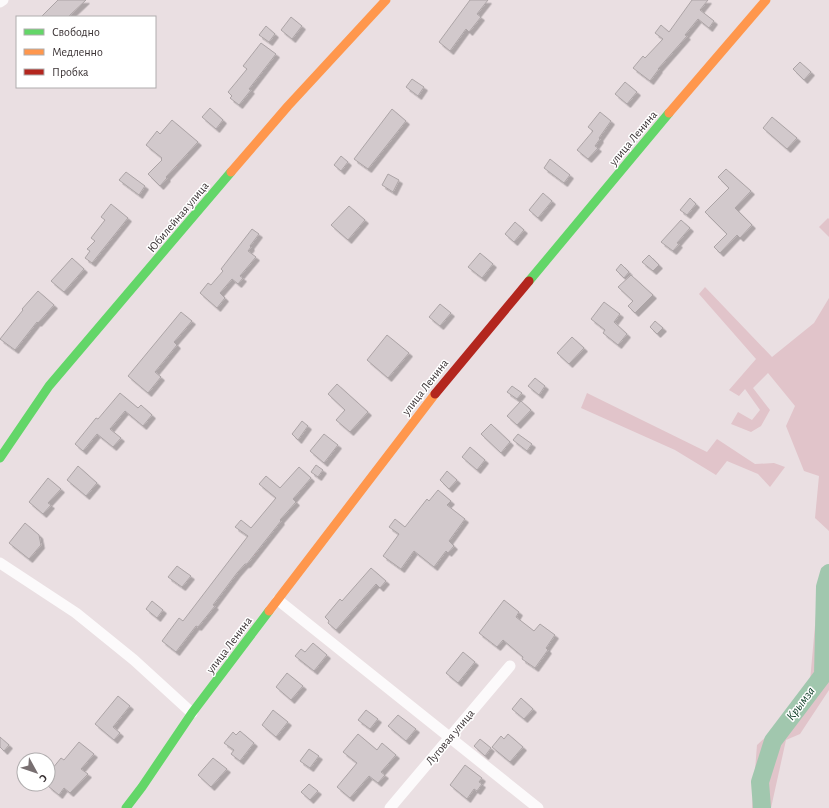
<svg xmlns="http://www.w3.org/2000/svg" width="829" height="808" viewBox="0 0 829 808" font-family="'Alegreya Sans',sans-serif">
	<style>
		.green { fill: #e1c4ca }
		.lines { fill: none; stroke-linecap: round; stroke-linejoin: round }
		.river { stroke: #a1c7ae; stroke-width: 18 }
		.building { fill: #d2c9cc; stroke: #aca4a6; filter: url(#shadow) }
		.street { stroke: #fcfafb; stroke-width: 11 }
		.fast { stroke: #63d668; stroke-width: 9 }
		.slow { stroke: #ff974d; stroke-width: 9 }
		.jam { stroke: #b3261e; stroke-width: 9 }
		.labels { text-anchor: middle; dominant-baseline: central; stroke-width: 3; stroke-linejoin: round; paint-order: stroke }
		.street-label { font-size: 12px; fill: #3a3234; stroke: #fff }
		.water-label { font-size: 13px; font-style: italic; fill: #04351d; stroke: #fff }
	</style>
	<defs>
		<filter id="shadow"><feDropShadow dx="3.5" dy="3.5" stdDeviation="0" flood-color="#0004"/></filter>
	</defs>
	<rect width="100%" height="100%" fill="#eadfe2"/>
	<g class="green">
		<polygon points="828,218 829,219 829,237 819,227"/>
		<polygon points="705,287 772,357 814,323 829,298 829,531 815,518 819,476 804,471 786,426 795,406 768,373 753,388 770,410 761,426 751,432 731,424 738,412 752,420 760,410 745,389 739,396 729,390 756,359 699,294"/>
		<polygon points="587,393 707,452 717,439 755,464 774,463 785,467 770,487 758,474 727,461 716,475 675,450 581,408"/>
		<polygon points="818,592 829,593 829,690 800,734 786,740 771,808 752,808 757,745 780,724 810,681"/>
	</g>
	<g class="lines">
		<polyline class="river" points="762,808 760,782 773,741 823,675 825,587 829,573"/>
	</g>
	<g class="building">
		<polygon points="58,0 86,0 68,17 41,17"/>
		<polygon points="470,0 488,0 477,14 481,17 469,32 466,29 450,51 439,42"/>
		<polygon points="692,0 708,0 700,10 714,21 709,28 698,19 685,35 687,36 658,69 659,69 650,81 633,68 643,56 645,58 663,39 655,33 661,25 669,32"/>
		<polygon points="291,17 302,26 292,39 281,30"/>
		<polygon points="266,26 275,34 269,42 259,35"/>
		<polygon points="261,43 276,54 249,89 251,90 239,105 230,98 232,96 228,92 247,69 243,66"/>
		<polygon points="800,62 811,72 804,80 793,69"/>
		<polygon points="412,79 424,87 418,96 406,87"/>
		<polygon points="625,82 637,92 627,104 615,94"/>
		<polygon points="210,108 223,120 216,129 202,117"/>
		<polygon points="392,109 406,121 368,169 354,159"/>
		<polygon points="600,112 611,121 599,138 600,139 595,146 598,148 588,159 577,150 593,131 588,127"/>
		<polygon points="772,117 797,138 787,149 763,128"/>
		<polygon points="172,120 198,142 166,177 167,178 160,186 148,174 162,160 161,159 162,158 146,145 157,131 160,134"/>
		<polygon points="341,156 348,162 341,171 334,165"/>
		<polygon points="550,159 570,175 564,183 544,168"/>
		<polygon points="726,169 751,191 735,208 752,225 740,238 737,235 720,253 714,247 727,234 705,212 729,188 718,177"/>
		<polygon points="126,172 145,186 139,195 119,180"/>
		<polygon points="388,174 399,180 393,192 382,185"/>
		<polygon points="543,193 552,201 538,218 529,210"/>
		<polygon points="690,198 696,204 687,215 680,210"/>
		<polygon points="111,204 128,218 92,263 85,258 90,251 87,249 95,241 91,238 105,220 101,217"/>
		<polygon points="349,206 365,220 348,240 331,225"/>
		<polygon points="681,220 690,228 677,243 679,244 673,251 661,242"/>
		<polygon points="515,222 524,230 514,242 505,234"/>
		<polygon points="252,229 259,234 250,246 251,247 248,251 256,257 240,276 243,278 238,284 232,279 220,293 225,298 217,308 200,293 208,283 211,285 223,271 221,269"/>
		<polygon points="480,253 493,264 482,278 468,267"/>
		<polygon points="649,255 659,265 653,271 642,262"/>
		<polygon points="72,258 84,269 64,292 51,281"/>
		<polygon points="621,264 629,272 624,278 616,270"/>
		<polygon points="631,275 653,295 635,313 628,306 633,301 618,287"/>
		<polygon points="38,291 54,305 38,323 37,322 15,350 0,339 23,310 22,309"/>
		<polygon points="604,302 620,314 614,322 627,334 618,345 603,333 605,330 591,319"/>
		<polygon points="440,304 451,313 440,326 429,317"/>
		<polygon points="181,312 192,321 174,342 177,345 155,372 161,377 148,393 128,376"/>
		<polygon points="655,321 663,328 657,334 650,327"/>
		<polygon points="387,335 409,353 388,378 367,360"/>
		<polygon points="572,337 584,348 569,364 557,353"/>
		<polygon points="535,378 545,386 539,395 528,386"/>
		<polygon points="337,384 368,412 350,432 336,420 345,410 328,394"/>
		<polygon points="512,386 522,393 517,399 507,392"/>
		<polygon points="120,393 138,408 141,405 152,415 143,426 125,411 110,429 121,438 113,447 97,434 83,451 75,444 96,418 98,419"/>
		<polygon points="521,401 531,410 517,425 507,416"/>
		<polygon points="302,421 308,426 298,440 292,434"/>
		<polygon points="491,424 510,442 501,453 481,434"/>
		<polygon points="324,434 338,445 324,463 310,451"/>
		<polygon points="518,434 532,444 527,451 513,440"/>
		<polygon points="470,447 485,460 477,470 462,457"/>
		<polygon points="316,465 323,470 318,477 311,472"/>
		<polygon points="78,466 97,483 86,496 67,480"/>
		<polygon points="299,467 311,478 293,499 296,502 280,520 281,521 247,564 245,564 237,573 213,605 215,606 198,627 196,626 176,652 162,641 179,618 183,621 248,536 235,527 241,520 251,528 276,498 259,484 266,476 280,488"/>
		<polygon points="447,471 457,480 449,489 440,480"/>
		<polygon points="48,478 61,489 48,503 51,505 43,514 29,502"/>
		<polygon points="438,490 451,501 447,505 465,519 449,541 454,546 448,553 446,551 434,567 414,551 401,569 383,556 399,534 389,527 395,519 405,527 427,499 429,501"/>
		<polygon points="25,523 39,535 41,545 29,559 9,543"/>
		<polygon points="177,566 191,576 182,587 168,577"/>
		<polygon points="371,568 386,581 380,588 376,584 336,630 328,623 329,621 325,617 340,599 342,601"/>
		<polygon points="504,600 519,612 516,617 534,631 540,624 555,635 546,648 548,650 535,668 522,659 523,657 503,640 497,647 479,633"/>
		<polygon points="152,601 163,610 157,618 146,609"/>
		<polygon points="313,643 327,655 314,671 295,656 301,649 305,652"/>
		<polygon points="463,652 475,662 458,683 446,673"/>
		<polygon points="287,673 303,686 291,700 276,687"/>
		<polygon points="118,696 130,706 113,727 120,733 114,740 95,724"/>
		<polygon points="521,698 533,709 524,719 512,709"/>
		<polygon points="273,710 288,722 276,737 262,725"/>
		<polygon points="366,710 378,719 370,729 358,720"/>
		<polygon points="398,715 416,729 406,741 388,726"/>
		<polygon points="240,731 254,743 240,761 231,754 234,750 224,743 233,732 236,735"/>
		<polygon points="358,734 377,750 382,743 396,755 381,772 385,775 378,783 369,776 350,798 337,787 357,763 343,752"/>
		<polygon points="508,734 523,747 510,762 492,747 501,736 504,739"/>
		<polygon points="0,737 9,745 4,751 0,747"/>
		<polygon points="480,739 491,748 485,756 474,746"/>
		<polygon points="79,742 94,754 81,769 88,774 70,793 64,788 59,795 48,786 48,774 61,758 64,760"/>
		<polygon points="309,749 319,756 310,768 300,761"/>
		<polygon points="213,758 227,769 211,787 198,775"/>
		<polygon points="465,765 482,778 479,782 482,784 477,791 474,789 467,799 450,785"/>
		<polygon points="309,784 318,791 310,800 301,792"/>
	</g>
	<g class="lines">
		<g class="street">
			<polyline points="0,2 3,0"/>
			<polyline points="0,563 76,613 134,660 192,713"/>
			<polyline points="278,600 538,808"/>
			<polyline points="390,808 510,666"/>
		</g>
		<g class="fast">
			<polyline points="529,281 669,113"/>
			<polyline points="0,458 49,386 231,172"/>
			<polyline points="126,808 142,787 192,713 269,611"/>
		</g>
		<g class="slow">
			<polyline points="669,113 766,0"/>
			<polyline points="231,172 288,106 386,0"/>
			<polyline points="269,611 435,394"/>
		</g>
		<polyline class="jam" points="435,394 529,281"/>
	</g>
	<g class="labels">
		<g class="street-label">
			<text transform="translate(633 138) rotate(-50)">улица Ленина</text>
			<text transform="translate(178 217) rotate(-50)">Юбилейная улица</text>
			<text transform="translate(425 387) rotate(-52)">улица Ленина</text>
			<text transform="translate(229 645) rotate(-53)">улица Ленина</text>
			<text transform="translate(450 737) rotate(-50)">Луговая улица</text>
		</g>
		<g class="water-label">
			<text transform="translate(801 704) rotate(-53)">Крымза</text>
		</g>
	</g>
	<rect x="16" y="16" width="140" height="72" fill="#ffffff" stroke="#b0adae"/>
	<rect x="24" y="29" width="20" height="6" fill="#63d668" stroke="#b0adae"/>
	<text x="52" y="36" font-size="12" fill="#3a3234">Свободно</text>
	<rect x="24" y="49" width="20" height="6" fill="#ff974d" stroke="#b0adae"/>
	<text x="52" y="56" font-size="12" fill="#3a3234">Медленно</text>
	<rect x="24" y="69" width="20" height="6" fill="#b3261e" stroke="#b0adae"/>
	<text x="52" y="76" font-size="12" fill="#3a3234">Пробка</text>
	<g transform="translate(36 772) rotate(130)"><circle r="19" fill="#ffffff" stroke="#b0adae"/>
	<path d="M0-3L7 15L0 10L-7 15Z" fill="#786f71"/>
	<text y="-6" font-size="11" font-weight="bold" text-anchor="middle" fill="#3a3234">С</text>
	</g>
</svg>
